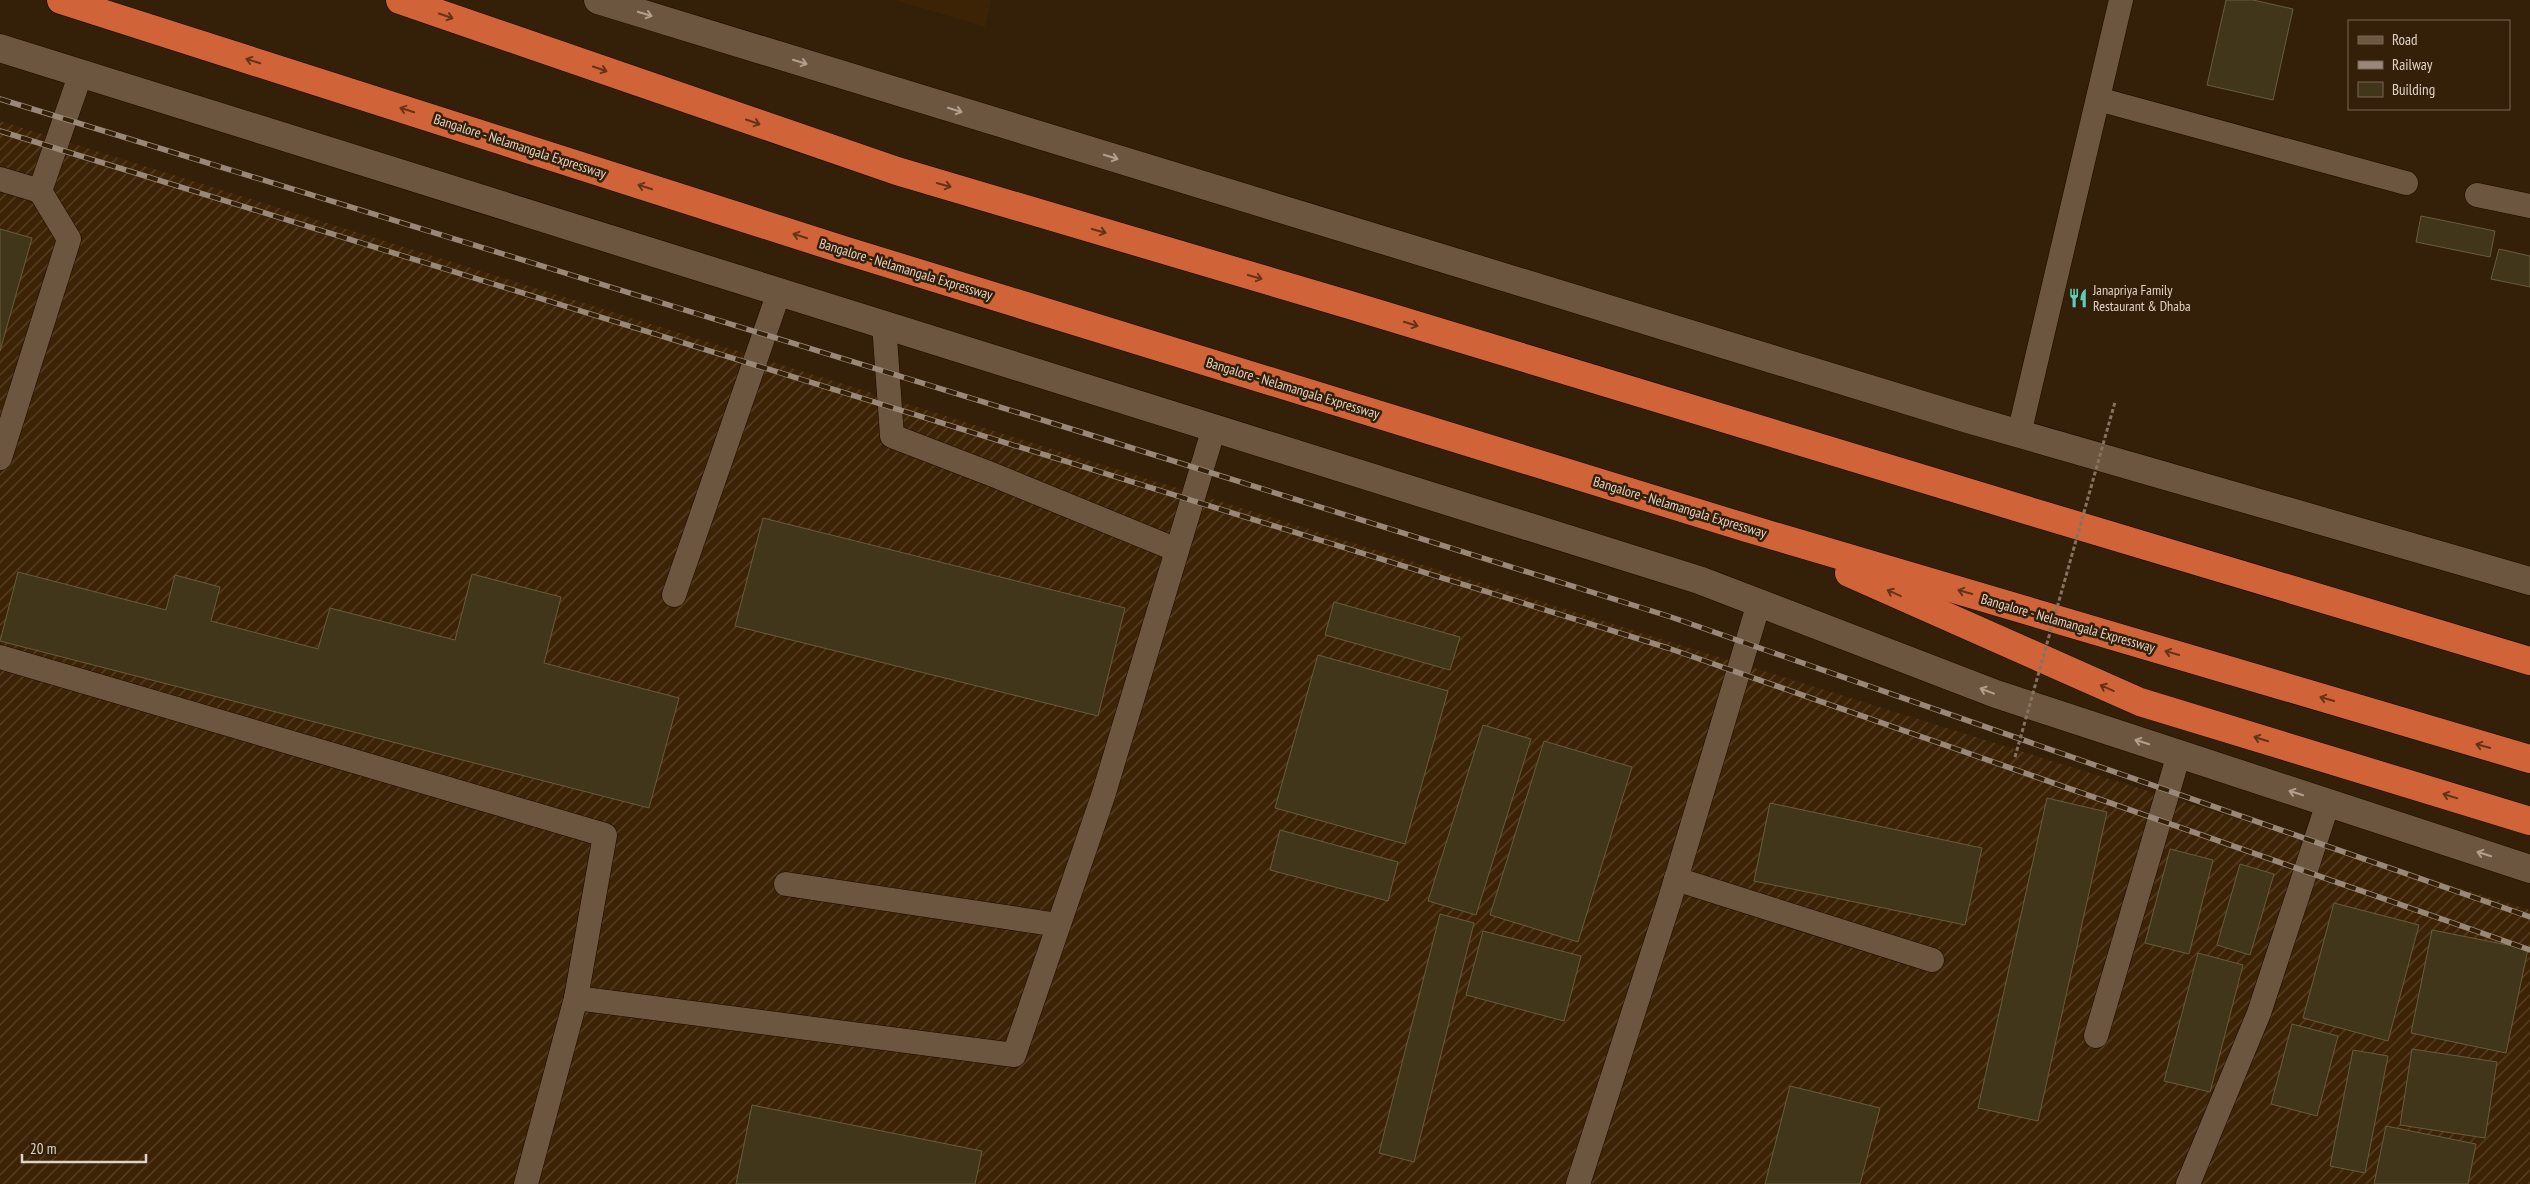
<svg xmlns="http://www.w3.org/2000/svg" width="2530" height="1184" viewBox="0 0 2530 1184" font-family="'PT Sans Narrow',sans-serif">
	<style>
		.built { fill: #3d2306 }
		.industrial { fill: url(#industrial-furrows) }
		.building { fill: #42361a; stroke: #685c3e }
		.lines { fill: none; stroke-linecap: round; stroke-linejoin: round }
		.lane-casing { stroke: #1b0800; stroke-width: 25 }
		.secondary-casing { stroke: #1b0800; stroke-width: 29 }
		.highway-casing { stroke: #1b0800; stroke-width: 29 }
		.lane { stroke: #6d563f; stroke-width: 24 }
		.secondary { stroke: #6d563f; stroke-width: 28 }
		.highway { stroke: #d06438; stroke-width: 28 }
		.rail-casing { stroke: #998878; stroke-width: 5.5 }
		.rail { stroke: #341f09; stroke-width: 4; stroke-dasharray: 11; stroke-linecap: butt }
		.path-bridge { stroke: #857361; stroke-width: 3; stroke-dasharray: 4 2.5; stroke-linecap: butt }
		.oneway { stroke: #b2a08f }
		.oneway2 { stroke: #633417 }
		.labels { text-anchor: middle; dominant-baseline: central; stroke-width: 5; stroke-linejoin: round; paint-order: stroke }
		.street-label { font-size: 14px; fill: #e0d2c5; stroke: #341f09 }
		.poi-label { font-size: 14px; fill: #e0d2c5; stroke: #341f09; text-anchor: start }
	</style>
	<defs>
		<pattern id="industrial-furrows" width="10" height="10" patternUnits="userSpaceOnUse" patternTransform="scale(1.25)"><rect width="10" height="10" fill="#3d2306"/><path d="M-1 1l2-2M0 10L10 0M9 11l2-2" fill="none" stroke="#594229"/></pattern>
	</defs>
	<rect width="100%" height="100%" fill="#341f09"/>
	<polygon class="built" points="895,0 991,0 985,27"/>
	<polygon class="industrial" points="0,121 2530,910 2530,1184 0,1184"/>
	<g class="building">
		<polygon points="2226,0 2253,0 2293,9 2273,100 2207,85"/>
		<polygon points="2421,216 2495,231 2490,257 2416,242"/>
		<polygon points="0,229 32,238 0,351"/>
		<polygon points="2499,249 2530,256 2530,287 2491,279"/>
		<polygon points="763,518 1125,608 1098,716 735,626"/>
		<polygon points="18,572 166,610 175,575 220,587 211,621 318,649 330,608 455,640 472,574 561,597 544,663 679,698 649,808 0,641"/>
		<polygon points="1334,602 1460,637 1450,670 1325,635"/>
		<polygon points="1318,655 1448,691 1405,844 1275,808"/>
		<polygon points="1483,725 1531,739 1476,915 1428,901"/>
		<polygon points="1544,741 1632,767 1578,942 1490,915"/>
		<polygon points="2047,798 2107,812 2038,1121 1978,1108"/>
		<polygon points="1770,803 1982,848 1965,925 1754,881"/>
		<polygon points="1280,830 1398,862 1388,901 1270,870"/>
		<polygon points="2170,849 2213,860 2189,954 2145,943"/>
		<polygon points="2240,864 2274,874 2250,955 2217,945"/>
		<polygon points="2334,903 2419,925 2388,1041 2303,1018"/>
		<polygon points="1440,914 1474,923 1414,1162 1379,1153"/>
		<polygon points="2432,930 2528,949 2506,1053 2411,1033"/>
		<polygon points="1483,931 1581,956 1564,1021 1466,995"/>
		<polygon points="2198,953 2243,965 2210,1092 2164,1081"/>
		<polygon points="2292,1024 2338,1036 2317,1116 2271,1104"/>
		<polygon points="2412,1049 2497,1062 2485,1138 2400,1125"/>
		<polygon points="2353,1050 2388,1056 2365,1173 2330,1166"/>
		<polygon points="1790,1086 1880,1108 1860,1184 1765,1184"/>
		<polygon points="752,1105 982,1151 975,1184 736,1184"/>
		<polygon points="2386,1126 2476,1144 2468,1184 2374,1184"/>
	</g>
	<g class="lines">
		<defs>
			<g id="lane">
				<polyline points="2098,99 2406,183"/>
				<polyline points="0,179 40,191 81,73"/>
				<polyline points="2477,195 2530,206"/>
				<polyline points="884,324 892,436 991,474 1177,550"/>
				<polyline points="2019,434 2121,0"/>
				<polyline points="0,458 69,239 40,191"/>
				<polyline points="674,595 779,292"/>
				<polyline points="0,657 605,835 576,998 526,1184"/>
				<polyline points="1676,879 1932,960"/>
				<polyline points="786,884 1058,925"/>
				<polyline points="576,998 1014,1055 1103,796 1214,428"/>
				<polyline points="2096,1036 2179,754"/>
				<polyline points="1578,1184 1670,899 1759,603"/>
				<polyline points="2188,1184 2259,1013 2328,803"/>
			</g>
			<g id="secondary">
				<polyline points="598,0 1968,419 2530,581"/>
				<polyline points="0,48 1699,580 1996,694 2530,869"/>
			</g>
			<g id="highway">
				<polyline points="61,0 847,251 1747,528 2530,759"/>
				<polyline points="400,0 897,171 1350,305 2026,510 2530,661"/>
				<polyline points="1849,573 2140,702 2530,821"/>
			</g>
		</defs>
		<use href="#lane" class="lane-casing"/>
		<use href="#secondary" class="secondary-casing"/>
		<use href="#highway" class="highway-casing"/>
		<use href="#lane" class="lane"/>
		<use href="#secondary" class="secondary"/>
		<use href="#highway" class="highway"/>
		<defs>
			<g id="rail">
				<polyline points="0,99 1081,432 1671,617 2530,917"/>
				<polyline points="0,131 1668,648 2530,950"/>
			</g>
		</defs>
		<use href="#rail" class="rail-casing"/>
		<use href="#rail" class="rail"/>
		<polyline class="path-bridge" points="2015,757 2115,402"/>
	</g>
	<defs><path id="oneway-shaft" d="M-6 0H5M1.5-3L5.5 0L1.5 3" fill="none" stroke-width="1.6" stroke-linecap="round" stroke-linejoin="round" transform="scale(1.25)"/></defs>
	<g class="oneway">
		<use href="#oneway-shaft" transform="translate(645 14) rotate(17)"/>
		<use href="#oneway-shaft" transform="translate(800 62) rotate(17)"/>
		<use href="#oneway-shaft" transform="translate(955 110) rotate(17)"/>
		<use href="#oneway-shaft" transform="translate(1111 157) rotate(17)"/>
		<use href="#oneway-shaft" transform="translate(1987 691) rotate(-159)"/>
		<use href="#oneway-shaft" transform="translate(2142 742) rotate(-162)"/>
		<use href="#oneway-shaft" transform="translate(2296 793) rotate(-162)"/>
		<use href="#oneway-shaft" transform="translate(2484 854) rotate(-162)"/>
	</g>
	<g class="oneway2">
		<use href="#oneway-shaft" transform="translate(446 16) rotate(19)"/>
		<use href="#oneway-shaft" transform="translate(253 61) rotate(-162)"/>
		<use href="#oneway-shaft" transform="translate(600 69) rotate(19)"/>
		<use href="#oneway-shaft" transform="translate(407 110) rotate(-162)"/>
		<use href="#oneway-shaft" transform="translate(753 122) rotate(19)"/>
		<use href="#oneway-shaft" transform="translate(944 185) rotate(16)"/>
		<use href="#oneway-shaft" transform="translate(645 187) rotate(-162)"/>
		<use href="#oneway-shaft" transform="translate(1099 231) rotate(16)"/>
		<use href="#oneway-shaft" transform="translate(800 236) rotate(-162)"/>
		<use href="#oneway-shaft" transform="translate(1255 277) rotate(16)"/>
		<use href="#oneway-shaft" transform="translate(1411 324) rotate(17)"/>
		<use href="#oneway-shaft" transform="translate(1965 592) rotate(-164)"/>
		<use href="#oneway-shaft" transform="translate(1894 593) rotate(-156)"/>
		<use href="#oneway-shaft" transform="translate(2172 653) rotate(-164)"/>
		<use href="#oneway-shaft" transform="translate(2107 688) rotate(-156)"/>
		<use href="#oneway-shaft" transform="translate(2327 699) rotate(-164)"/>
		<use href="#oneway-shaft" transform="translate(2261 739) rotate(-163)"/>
		<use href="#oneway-shaft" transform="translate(2483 746) rotate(-164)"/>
		<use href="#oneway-shaft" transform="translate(2450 796) rotate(-163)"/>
	</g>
	<defs>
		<symbol id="restaurant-bare" viewBox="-9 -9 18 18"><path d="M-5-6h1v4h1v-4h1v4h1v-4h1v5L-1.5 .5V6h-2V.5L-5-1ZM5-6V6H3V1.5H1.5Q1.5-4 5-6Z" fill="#5bcebc" stroke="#341f09" stroke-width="2.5" paint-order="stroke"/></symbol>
	</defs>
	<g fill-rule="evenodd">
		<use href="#restaurant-bare" x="2064" y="284" width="28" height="28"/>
	</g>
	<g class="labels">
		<g class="street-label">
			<text transform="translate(520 146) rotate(18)">Bangalore - Nelamangala Expressway</text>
			<text transform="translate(906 269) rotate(17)">Bangalore - Nelamangala Expressway</text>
			<text transform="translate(1293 388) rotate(17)">Bangalore - Nelamangala Expressway</text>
			<text transform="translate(1680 507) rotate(17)">Bangalore - Nelamangala Expressway</text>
			<text transform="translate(2068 623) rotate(16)">Bangalore - Nelamangala Expressway</text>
		</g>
		<g class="poi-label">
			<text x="2093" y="290">Janapriya Family<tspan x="2093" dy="16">Restaurant &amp; Dhaba</tspan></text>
		</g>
	</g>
	<rect x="2348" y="20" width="162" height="90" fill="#341f09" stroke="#796754"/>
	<rect x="2358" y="36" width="25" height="8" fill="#6d563f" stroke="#796754"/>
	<text x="2392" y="45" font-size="15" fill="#e0d2c5">Road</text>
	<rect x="2358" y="61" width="25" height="8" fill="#998878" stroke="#796754"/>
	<text x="2392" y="70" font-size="15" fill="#e0d2c5">Railway</text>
	<rect x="2358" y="82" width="25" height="15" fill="#42361a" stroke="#796754"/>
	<text x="2392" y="95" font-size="15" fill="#e0d2c5">Building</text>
	<path d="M22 1154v8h124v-8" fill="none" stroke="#e0d2c5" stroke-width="2.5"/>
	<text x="30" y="1154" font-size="15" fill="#e0d2c5" stroke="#341f09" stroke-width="4" paint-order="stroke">20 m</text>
</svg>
